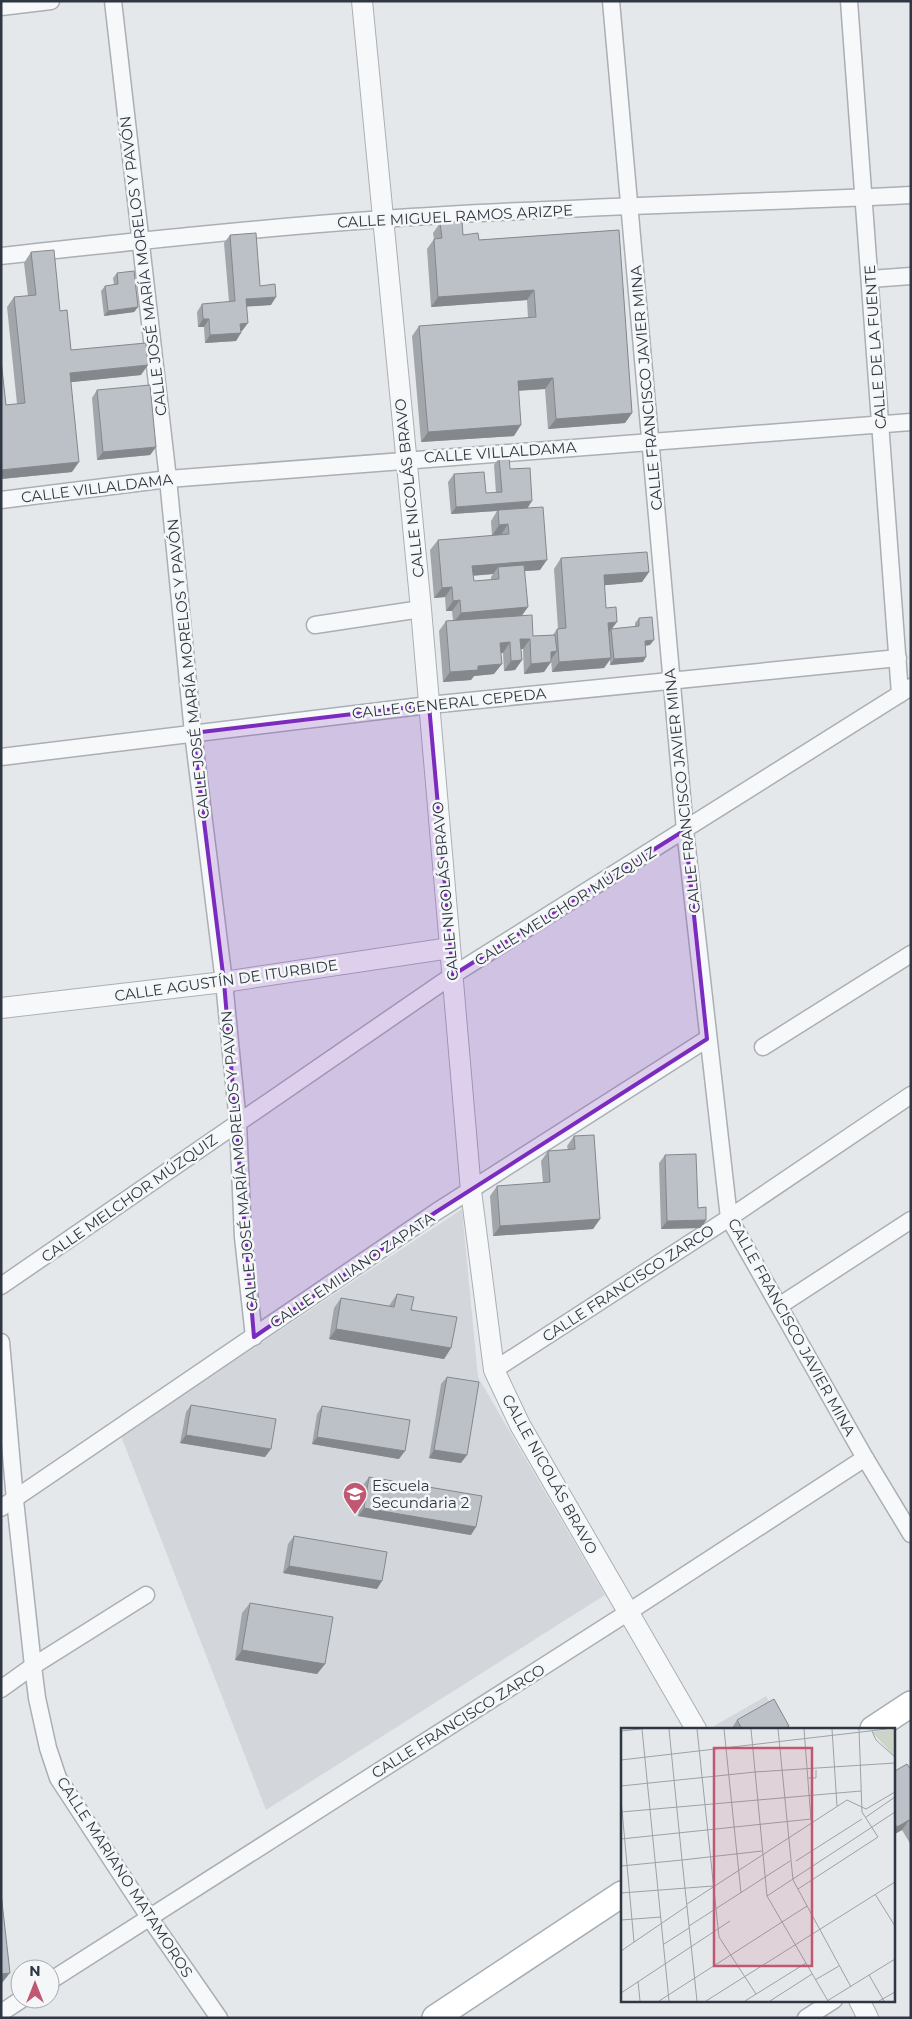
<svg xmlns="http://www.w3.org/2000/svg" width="912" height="2019" viewBox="0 0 912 2019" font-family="Montserrat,sans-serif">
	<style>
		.built { fill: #d3d7dc }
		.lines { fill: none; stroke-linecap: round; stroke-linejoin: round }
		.minor-casing { stroke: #aaafb5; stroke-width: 19 }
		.tertiary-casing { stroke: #aaafb5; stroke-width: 22 }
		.primary-casing { stroke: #a5adb5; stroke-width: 28 }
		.minor { stroke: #f7f8f9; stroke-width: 16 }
		.tertiary { stroke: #f7f8f9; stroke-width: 20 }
		.primary { stroke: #fff; stroke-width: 25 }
		.wall { fill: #a2a6ab; fill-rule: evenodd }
		.shaded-wall { fill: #84878b }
		.building { fill: #bcc1c7; stroke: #84878b }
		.marked { fill: #7b2cbf; fill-opacity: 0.2; stroke: #7b2cbf; stroke-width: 4; stroke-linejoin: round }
		.labels { text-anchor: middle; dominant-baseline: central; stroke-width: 5; stroke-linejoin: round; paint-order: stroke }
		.street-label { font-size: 15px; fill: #2e3742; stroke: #f4f6f8 }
		.poi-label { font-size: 15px; fill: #2e3742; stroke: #f4f6f8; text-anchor: start }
		.inset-road { fill: none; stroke: #9ca1a7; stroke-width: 1 }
		.view { fill: #c15872; fill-opacity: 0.15; stroke: #c15872; stroke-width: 2.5 }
		.inset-edge { fill: none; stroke: #2e3742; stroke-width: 2.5 }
	</style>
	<rect width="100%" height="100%" fill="#e5e8eb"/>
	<g class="built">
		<polygon points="462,1209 478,1377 605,1595 266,1810 121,1436"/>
		<polygon points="766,1696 786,1729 715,1729 714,1726"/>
	</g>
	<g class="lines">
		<defs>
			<g id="minor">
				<polyline points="113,1 168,479 193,733 224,982 238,1123 243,1237 254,1337"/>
				<polyline points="611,1 685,830 729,1218 865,1458 911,1534"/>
				<polyline points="849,1 900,694"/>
				<polyline points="1,7 51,1"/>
				<path d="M1,256C129,242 256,228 384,219C560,206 735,204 911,195"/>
				<polyline points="870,279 911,276"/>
				<polyline points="1,500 168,479 911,422"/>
				<polyline points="315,625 421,609"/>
				<polyline points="1,757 429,705 898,658"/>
				<polyline points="763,1047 911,954"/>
				<polyline points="1,1286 453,975 911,687"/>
				<polyline points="779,1306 911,1220"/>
				<polyline points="1,1342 15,1500 33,1666 37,1698 48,1748 58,1778 149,1917 219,2018"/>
				<polyline points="494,1370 729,1218 911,1095"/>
				<polyline points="1,1508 436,1212 707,1039"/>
				<polyline points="1,1689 33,1666 146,1595"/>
				<polyline points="50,1981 627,1613 865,1458"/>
				<polyline points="1,2013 22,1999"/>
				<polyline points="806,2018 834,2000"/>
			</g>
			<g id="tertiary">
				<polyline points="362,1 421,609 471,1191 494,1370 520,1425 696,1729"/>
				<polyline points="1,1008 224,982 450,948"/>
				<polyline points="859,2000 868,2018"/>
			</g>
			<g id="primary">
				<polyline points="873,1729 911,1704"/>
				<polyline points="435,2018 622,1894"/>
			</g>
		</defs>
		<use href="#minor" class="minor-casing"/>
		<use href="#tertiary" class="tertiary-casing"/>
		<use href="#primary" class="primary-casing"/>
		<use href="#minor" class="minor"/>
		<use href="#tertiary" class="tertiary"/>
		<use href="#primary" class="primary"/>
	</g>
	<g class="wall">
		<polygon points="440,223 463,235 479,240 619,230 632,413 625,423 548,429 545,389 518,391 514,436 421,442 412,336 419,326 528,318 527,300 431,307 427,249 434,239 433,233"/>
		<polygon points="230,235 271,305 247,306 242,331 241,331 236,341 205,343 204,327 198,327 197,312 202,304 229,302 224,243"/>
		<polygon points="31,252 60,311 71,350 141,375 71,382 72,472 1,479 1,360 6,405 17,404 7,307 14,297 28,296 24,263"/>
		<polygon points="117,273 138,307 134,312 104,316 101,291 105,286 114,285 113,278"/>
		<polygon points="97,390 156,447 150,455 97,460 92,398"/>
		<path d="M499,458L510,469L528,508L540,570L525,571L522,615L533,636L553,635L557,629H558L554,569L561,558L649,572L642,582L604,585L606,608L612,629L635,627V623L639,618L650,645L645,646L646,657L643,662L610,665V660L604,668L552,672L551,659L544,672L524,674L523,649H521L522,660L515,670L504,671L503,653H501L494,674L474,676L471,680L443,682L439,631L446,621L453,620L452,611H446L445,597L434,598L430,550L438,540L492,536L491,521L497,511L451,514L448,482L454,474L486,493H496L494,465ZM493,574L491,577V580L474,581L473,576Z"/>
		<polygon points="574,1136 600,1219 593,1229 493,1236 490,1196 497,1186 543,1183 541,1161 548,1151 568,1150 567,1146"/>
		<polygon points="665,1155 698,1208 706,1220 701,1228 661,1229 659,1163"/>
		<polygon points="397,1294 451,1348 444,1359 329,1339 334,1308 341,1298 389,1306"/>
		<polygon points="447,1377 461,1463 429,1458 441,1384"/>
		<polygon points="191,1405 265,1457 180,1443 186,1412"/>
		<polygon points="322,1406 399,1459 312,1444 317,1414"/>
		<polygon points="369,1477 471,1535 358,1516 363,1485"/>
		<polygon points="294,1536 377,1589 283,1573 288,1544"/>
		<polygon points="250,1603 325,1664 317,1674 235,1660 242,1613"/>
		<polygon points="737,1720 789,1726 787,1729 733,1729 732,1728"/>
		<polygon points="911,1770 911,1845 902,1830 893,1835 893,1772"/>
	</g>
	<g class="shaded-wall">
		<polygon points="534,290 527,300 431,307 438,297"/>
		<polygon points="276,297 271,305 241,307 246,299"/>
		<polygon points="138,307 134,312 104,316 108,311"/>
		<polygon points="203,319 209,319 204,327 198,327"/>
		<polygon points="248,323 242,331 235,332 240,324"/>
		<polygon points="241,333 236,341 205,343 210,335"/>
		<polygon points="148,365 141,375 63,383 70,373"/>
		<polygon points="553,378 545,389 510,391 518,381"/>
		<polygon points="632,413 625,423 548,429 556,419"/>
		<polygon points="521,425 514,436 421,442 428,432"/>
		<polygon points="156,447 150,455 97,460 103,452"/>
		<polygon points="79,462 72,472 1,479 1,470"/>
		<polygon points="532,501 527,509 451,514 456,507"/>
		<polygon points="508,524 501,535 492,536 499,525"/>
		<polygon points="547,560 540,570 498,573 498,567 493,574 465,576 472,566"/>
		<polygon points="649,572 642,582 596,586 604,575"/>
		<polygon points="452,587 445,597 434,598 442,588"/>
		<polygon points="460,600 452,611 446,611 453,601"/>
		<polygon points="528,607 521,617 453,623 461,613"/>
		<polygon points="617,622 611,630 611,629 609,632 608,623"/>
		<polygon points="520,639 530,639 523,649 513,649"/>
		<polygon points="654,640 650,645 641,646 645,641"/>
		<polygon points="510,642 503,653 493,653 500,643"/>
		<polygon points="557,651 549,662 551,652"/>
		<polygon points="646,657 643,662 610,665 614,659"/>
		<polygon points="611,658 604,668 552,672 559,662"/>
		<polygon points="522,660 515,670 504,671 511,661"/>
		<polygon points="551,662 544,672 524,674 531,664"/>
		<polygon points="502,664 494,674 474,676 471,680 443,682 450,672 478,666"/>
		<polygon points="600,1219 593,1229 493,1236 500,1226"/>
		<polygon points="706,1220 701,1228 661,1229 667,1221"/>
		<polygon points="336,1329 451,1348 444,1359 329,1339"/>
		<polygon points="186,1435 271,1449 265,1457 180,1443"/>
		<polygon points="317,1437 405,1451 399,1459 312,1444"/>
		<polygon points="434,1450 467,1455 461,1463 429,1458"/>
		<polygon points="364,1508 476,1527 471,1535 358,1516"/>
		<polygon points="289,1566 382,1581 377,1589 283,1573"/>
		<polygon points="242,1650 325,1664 317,1674 235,1660"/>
		<polygon points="909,1820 902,1830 893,1835 893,1832 897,1827"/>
		<polygon points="10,1973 2,1983 1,1983 1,1974"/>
	</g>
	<g class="building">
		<polygon points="462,221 463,235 478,233 479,240 619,230 632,413 556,419 553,378 518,381 521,425 428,432 419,326 536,317 534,290 438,297 434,239 442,238 440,223"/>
		<polygon points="256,233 260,286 275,284 276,297 246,299 248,323 240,324 241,333 210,335 209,319 203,319 202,304 235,301 230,235"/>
		<polygon points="54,250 60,311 67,310 71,350 146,343 148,365 70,373 79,462 1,470 1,360 6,405 25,403 14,297 36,295 31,252"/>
		<polygon points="134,271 138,307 108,311 105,286 118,284 117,273"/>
		<polygon points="150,385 156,447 103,452 97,390"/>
		<polygon points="509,457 510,469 530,468 532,501 456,507 454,474 484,472 486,493 502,492 499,458"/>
		<polygon points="543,507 547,560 472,566 474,581 499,579 498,567 524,565 528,607 461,613 460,600 453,601 452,587 442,588 438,540 509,534 508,524 499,525 498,510"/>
		<polygon points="647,552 649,572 604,575 606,608 616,607 617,622 608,623 611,658 559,662 557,629 566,628 561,558"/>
		<polygon points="532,615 533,636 555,635 557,651 551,652 551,662 531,664 530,639 520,639 522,660 511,661 510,642 500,643 502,664 478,666 478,670 450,672 446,621"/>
		<polygon points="652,617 654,640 645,641 646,657 614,659 611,629 639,626 639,618"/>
		<polygon points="594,1135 600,1219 500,1226 497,1186 550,1182 548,1151 575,1149 574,1136"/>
		<polygon points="696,1154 698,1208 706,1207 706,1220 667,1221 665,1155"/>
		<polygon points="397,1294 414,1297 411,1310 457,1317 451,1348 336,1329 341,1298 394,1307"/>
		<polygon points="447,1377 479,1382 467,1455 434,1450"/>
		<polygon points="191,1405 276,1419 271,1449 186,1435"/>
		<polygon points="322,1406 410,1420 405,1451 317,1437"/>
		<polygon points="369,1477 482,1496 476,1527 364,1508"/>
		<polygon points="294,1536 387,1552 382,1581 289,1566"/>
		<polygon points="250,1603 333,1617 325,1664 242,1650"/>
		<polygon points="774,1699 789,1726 784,1729 742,1729 737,1720"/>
		<polygon points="907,1764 911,1770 911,1822 909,1820 897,1827 893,1821 893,1772"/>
		<polygon points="1,1893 10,1973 1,1974"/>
	</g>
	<path class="marked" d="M429,705L453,975L685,830L707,1039L436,1212L254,1337L224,982L193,733Z"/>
	<defs>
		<symbol id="school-pin" viewBox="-11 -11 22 30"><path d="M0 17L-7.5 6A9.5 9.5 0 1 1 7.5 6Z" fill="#c15872" stroke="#f4f6f8"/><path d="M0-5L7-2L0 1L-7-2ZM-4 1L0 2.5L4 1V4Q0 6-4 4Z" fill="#fff"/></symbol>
	</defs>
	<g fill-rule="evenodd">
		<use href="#school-pin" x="341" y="1480" width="28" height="38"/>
	</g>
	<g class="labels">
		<g class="street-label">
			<text transform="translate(455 216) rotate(-3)">CALLE MIGUEL RAMOS ARIZPE</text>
			<text transform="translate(143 266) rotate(-97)">CALLE JOSÉ MARÍA MORELOS Y PAVÓN</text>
			<text transform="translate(875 347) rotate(-94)">CALLE DE LA FUENTE</text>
			<text transform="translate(646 388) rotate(-95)">CALLE FRANCISCO JAVIER MINA</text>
			<text transform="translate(500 452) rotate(-4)">CALLE VILLALDAMA</text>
			<text transform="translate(97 488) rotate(-7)">CALLE VILLALDAMA</text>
			<text transform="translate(409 488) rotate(-96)">CALLE NICOLÁS BRAVO</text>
			<text transform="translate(188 669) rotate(-96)">CALLE JOSÉ MARÍA MORELOS Y PAVÓN</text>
			<text transform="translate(449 703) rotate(-6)">CALLE GENERAL CEPEDA</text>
			<text transform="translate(682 791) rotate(-96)">CALLE FRANCISCO JAVIER MINA</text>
			<text transform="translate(445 891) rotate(-95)">CALLE NICOLÁS BRAVO</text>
			<text transform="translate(565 906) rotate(-32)">CALLE MELCHOR MÚZQUIZ</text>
			<text transform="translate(226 980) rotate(-8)">CALLE AGUSTÍN DE ITURBIDE</text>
			<text transform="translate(239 1161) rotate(-95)">CALLE JOSÉ MARÍA MORELOS Y PAVÓN</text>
			<text transform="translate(129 1198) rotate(-35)">CALLE MELCHOR MÚZQUIZ</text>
			<text transform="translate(352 1270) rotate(-34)">CALLE EMILIANO ZAPATA</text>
			<text transform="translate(628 1283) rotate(-33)">CALLE FRANCISCO ZARCO</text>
			<text transform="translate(792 1327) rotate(61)">CALLE FRANCISCO JAVIER MINA</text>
			<text transform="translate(550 1474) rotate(61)">CALLE NICOLÁS BRAVO</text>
			<text transform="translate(458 1721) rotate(-32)">CALLE FRANCISCO ZARCO</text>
			<text transform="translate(125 1877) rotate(57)">CALLE MARIANO MATAMOROS</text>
		</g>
		<g class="poi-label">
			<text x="372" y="1485">Escuela<tspan x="372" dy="17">Secundaria 2</tspan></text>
		</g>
	</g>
	<g transform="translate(621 1728)">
		<rect width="274" height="274" fill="#e5e8eb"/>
		<path d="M274,1V29L251,4Z" fill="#cbd4c7"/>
		<path class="inset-road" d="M21,1L48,273M48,1L61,132L141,123M76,1L98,209L135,266M103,1L120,165M130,1L146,168L207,273M157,1L172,152L230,259M183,1L190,92M211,1L216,78M0,3L20,1M251,3L255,12L274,29M0,32L266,1M187,50H195V42M0,58L134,44L274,35M0,71L13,214M0,84L240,63M245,89L274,69M0,111L190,91M175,133L241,91M0,138L61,132L76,273M177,161L257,109L241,84L238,1M0,165L92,158M254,166L274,198M146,168L274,84M66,176L226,72L245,81L274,64M0,192L40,189M68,198L169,133M43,216L68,200M0,223L66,178M248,247L263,273M194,252L218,238M17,253L19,273M0,265L109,193M38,273L186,178M85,273L274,154M124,273L185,235M149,273L191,246M206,273L274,231M258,273L274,264"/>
		<path class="view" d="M93,20H191V238H93Z"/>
		<rect width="274" height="274" class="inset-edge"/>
	</g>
	<rect width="912" height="2019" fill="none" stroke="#2e3742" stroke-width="5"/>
	<g transform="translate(35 1984)"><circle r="24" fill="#f4f6f8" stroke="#a5aaaf"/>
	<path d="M0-4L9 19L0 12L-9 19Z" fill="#c15872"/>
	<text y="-8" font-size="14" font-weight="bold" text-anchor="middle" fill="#2e3742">N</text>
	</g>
</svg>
